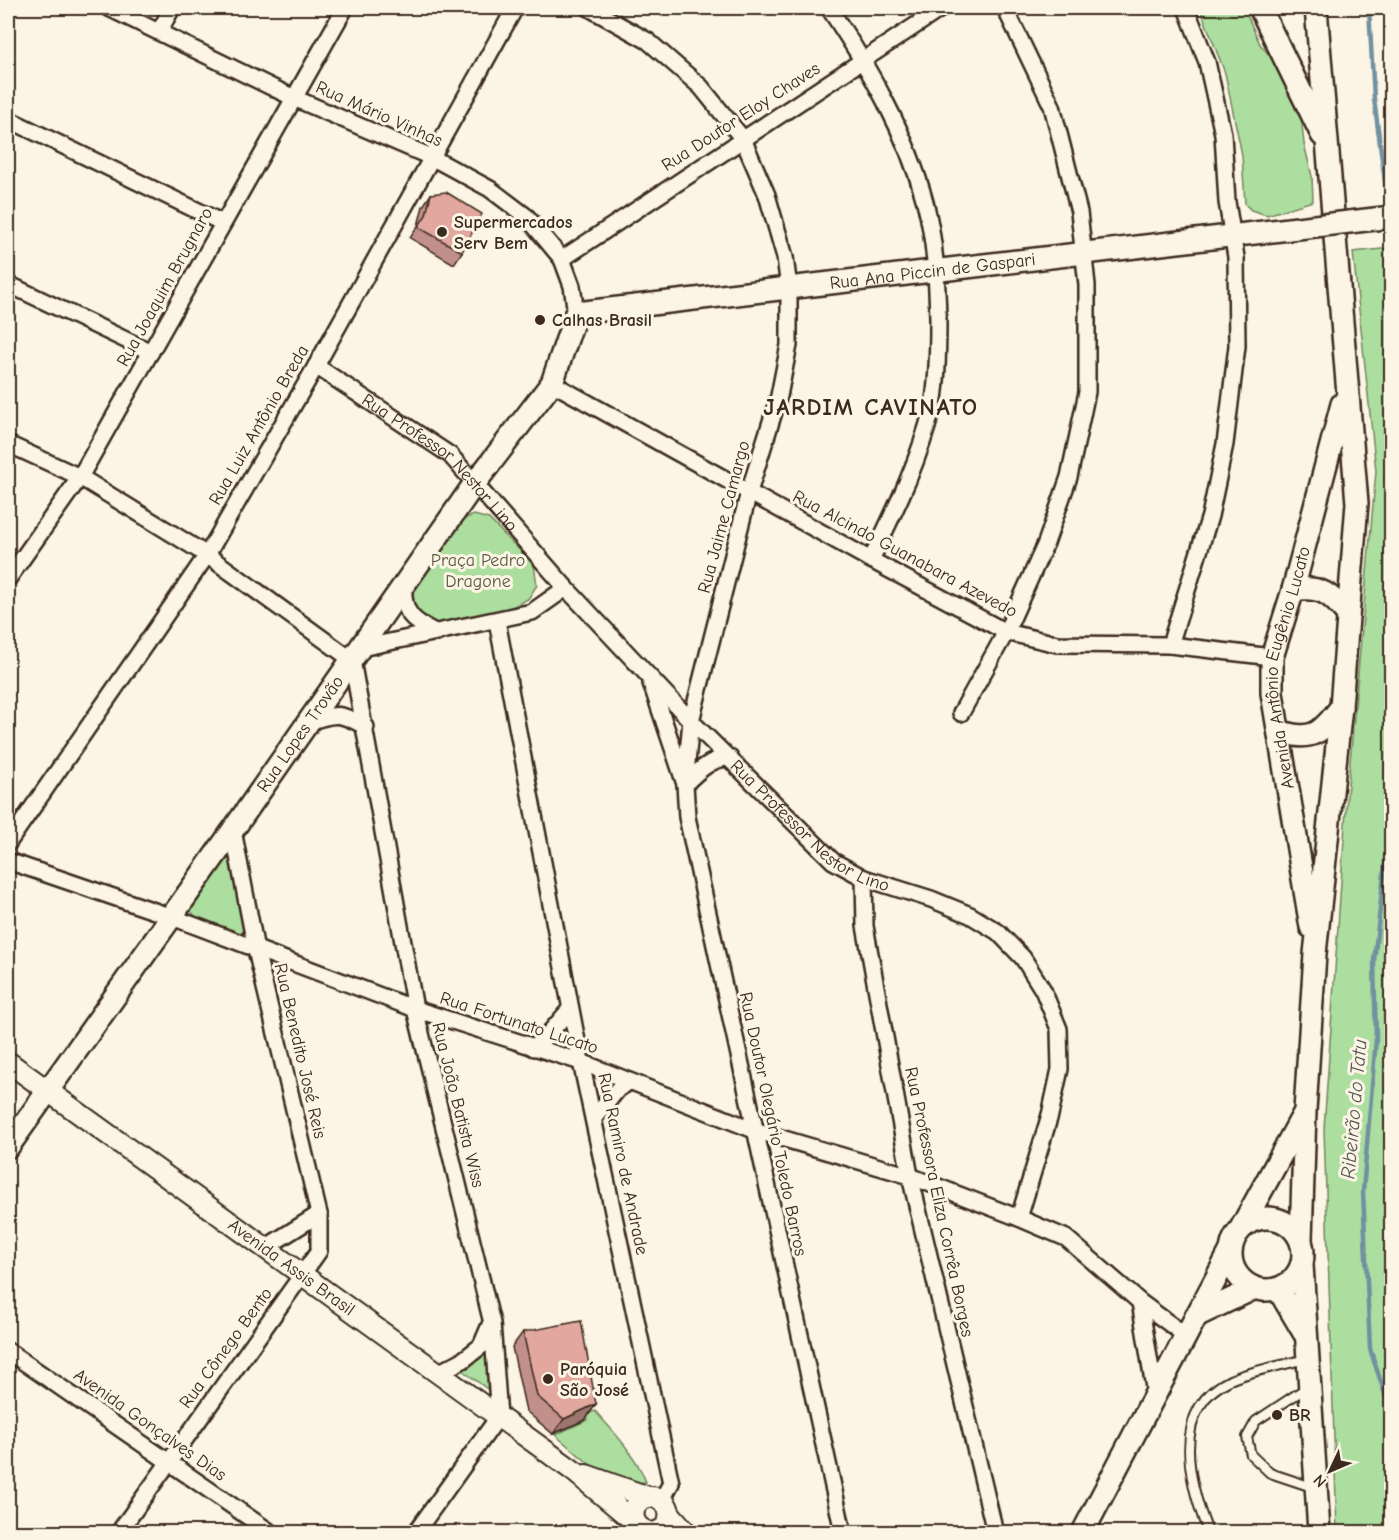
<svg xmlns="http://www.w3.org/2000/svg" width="1399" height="1540" viewBox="0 0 1399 1540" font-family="'Comic Neue',sans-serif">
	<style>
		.green { fill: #acde9f; stroke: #74845e; stroke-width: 1.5 }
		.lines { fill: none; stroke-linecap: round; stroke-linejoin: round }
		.stream { stroke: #7191a0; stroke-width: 4.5 }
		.service-casing { stroke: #3b2a1e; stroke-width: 12 }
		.minor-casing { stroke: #3b2a1e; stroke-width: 20 }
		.tertiary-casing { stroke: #3b2a1e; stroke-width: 24 }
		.secondary-casing { stroke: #3b2a1e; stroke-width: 26 }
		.service { stroke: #fcf5e5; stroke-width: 8 }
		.minor { stroke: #fcf5e5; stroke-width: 15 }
		.tertiary { stroke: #fcf5e5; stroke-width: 20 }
		.secondary { stroke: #fcf5e5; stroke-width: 21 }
		.secondary-bridge-casing { stroke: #3b2a1e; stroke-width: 26; stroke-linecap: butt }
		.secondary-bridge { stroke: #fcf5e5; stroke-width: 21 }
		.wall { fill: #c2908a; stroke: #3b2a1e; stroke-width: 1.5 }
		.shaded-wall { fill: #9e7670; stroke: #3b2a1e; stroke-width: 1.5 }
		.building { fill: #e2a8a0; stroke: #3b2a1e; stroke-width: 1.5 }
		.poi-dot { fill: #3b2a1e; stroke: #fcf5e5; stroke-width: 2 }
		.labels { text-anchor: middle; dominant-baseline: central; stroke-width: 6; stroke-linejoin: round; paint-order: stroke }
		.street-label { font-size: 18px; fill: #3b2a1e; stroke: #fcf5e5 }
		.poi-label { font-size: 18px; font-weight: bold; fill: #3b2a1e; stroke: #fcf5e5; text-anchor: start }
		.park-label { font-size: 18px; fill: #57573e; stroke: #fcf5e5 }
		.water-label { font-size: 20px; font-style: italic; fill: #525554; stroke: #fcf5e5 }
		.district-label { font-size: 24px; font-weight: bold; letter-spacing: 1.5px; fill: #3b2a1e; stroke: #fcf5e5 }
	</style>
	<rect width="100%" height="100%" fill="#fcf5e5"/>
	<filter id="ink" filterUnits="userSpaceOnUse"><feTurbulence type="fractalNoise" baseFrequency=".0167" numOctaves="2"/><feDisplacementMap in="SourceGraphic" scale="12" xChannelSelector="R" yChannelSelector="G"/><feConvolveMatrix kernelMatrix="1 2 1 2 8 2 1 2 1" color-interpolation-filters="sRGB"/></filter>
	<g filter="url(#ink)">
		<g class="green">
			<polygon points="1200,8 1244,8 1260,44 1274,61 1301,115 1304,144 1312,176 1313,201 1267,215 1251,210 1245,204 1242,155 1225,73"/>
			<polygon points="1391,248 1392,1532 1337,1532 1324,1129 1347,796 1376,471 1353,252"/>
			<polygon points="474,515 489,519 534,565 537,585 528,599 510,608 434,624 421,621 408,595 460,520"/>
			<polygon points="225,856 229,856 234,860 246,929 238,935 195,916 189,909"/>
			<polygon points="486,1355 489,1357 494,1394 462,1370 481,1356"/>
			<path d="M595,1411C614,1432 636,1455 646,1482L634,1483L592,1466L555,1435L587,1420L586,1414Z"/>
		</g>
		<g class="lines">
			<g class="stream">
				<polyline points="1369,8 1374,99 1389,212"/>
				<polyline points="1392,803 1374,961 1376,1039 1363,1191 1370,1349 1392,1415"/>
			</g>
			<defs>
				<g id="service">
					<polyline points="1306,1388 1256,1421 1247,1437 1251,1455 1270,1473 1315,1488"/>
					<path d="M1208,1532C1189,1483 1169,1409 1230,1380C1250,1371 1283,1365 1306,1359"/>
				</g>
				<g id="minor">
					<polyline points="109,8 294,98 431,157 490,189 527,217 562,259 572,286 576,313"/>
					<polyline points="589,8 648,41 701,87 743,139 767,195 785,257 789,288 789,345 779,396 749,492 691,721 685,784 687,817 843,1532"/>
					<path d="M829,8C869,68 906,131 925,202C935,240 937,280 938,319C938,343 938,386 932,409C918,464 895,510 871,560"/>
					<polyline points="159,32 172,8"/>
					<polyline points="8,119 223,223"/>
					<polyline points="562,259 942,8"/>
					<polyline points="8,284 151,352"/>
					<path id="s1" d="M316,366L450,455L566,588L691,721L833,861L864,878L931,899L970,915L998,932L1023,958L1043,990L1059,1029L1060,1069L1050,1115L1019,1218"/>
					<polyline points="552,383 871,560 1006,632 1057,644 1170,645 1272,657"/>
					<polyline points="8,444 80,477 207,555 352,660 415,1009 492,1323 499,1416 416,1532"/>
					<polyline points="8,579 80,477 345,8"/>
					<path d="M404,586C402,613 413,622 437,633"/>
					<polyline points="497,621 581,1062 671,1483 662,1500"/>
					<polyline points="1170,645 1210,516 1225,444 1237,346 1236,257 1227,202 1223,134 1207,62 1186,8"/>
					<polyline points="361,648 532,612 566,588"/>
					<path d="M651,683L685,784C697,772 712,757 730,758"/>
					<polyline points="961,713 1006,632 1046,543 1069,477 1087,392 1087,285 1079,212 1052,106 1005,8"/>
					<path d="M309,722C336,712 342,713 366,727"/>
					<polyline points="8,843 207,555 316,366 515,8"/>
					<polyline points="8,861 172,917 415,1009 581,1062 754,1130 910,1176 1019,1218 1066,1238 1140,1302 1185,1335"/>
					<polyline points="864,878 865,926 910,1176 995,1532"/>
					<polyline points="534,1048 552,1030 570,1009"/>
					<polyline points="594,1118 618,1089 629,1082"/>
					<polyline points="265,1248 319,1214"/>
					<polyline points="1140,1302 1155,1394"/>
					<polyline points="8,1351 270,1532"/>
					<polyline points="438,1373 463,1360 481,1346 490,1325"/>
					<polyline points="119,1532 319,1251 319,1214 256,950 233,830"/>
				</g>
				<g id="tertiary">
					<path id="s2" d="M8,1062L575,1472L635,1522"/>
					<polyline points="586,1475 648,1497"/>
					<polyline points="670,1514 686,1532"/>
					<path d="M648,1532C617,1521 642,1481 666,1504C673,1516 669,1528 656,1532"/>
				</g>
				<g id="secondary">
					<polyline points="1260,8 1322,135"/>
					<path d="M1293,590C1320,585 1331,594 1348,615"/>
					<path d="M1279,731C1312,743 1322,732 1341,707"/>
					<path id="s3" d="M1311,927L1272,693V657L1293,590L1342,404"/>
					<path id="s4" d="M8,1147L233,830L475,483L552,383L576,313L1289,229"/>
					<circle cx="1267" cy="1254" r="36"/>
					<polyline points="1241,1228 1303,1115"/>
					<polyline points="1301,1240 1305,1111 1315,954 1341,707 1357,503 1316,8"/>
					<polyline points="1302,1265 1319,1532"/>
					<polyline points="1278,1289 1304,1333"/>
					<polyline points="1196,1316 1255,1288"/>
					<polyline points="1083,1532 1231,1250"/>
				</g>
			</defs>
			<use href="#service" class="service-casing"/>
			<use href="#minor" class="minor-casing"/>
			<use href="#tertiary" class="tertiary-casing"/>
			<use href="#secondary" class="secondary-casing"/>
			<use href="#service" class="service"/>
			<use href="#minor" class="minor"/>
			<use href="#tertiary" class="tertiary"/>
			<use href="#secondary" class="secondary"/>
			<defs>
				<polyline id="secondary-bridge" points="1289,229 1392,217"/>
			</defs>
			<use href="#secondary-bridge" class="secondary-bridge-casing"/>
			<use href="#secondary-bridge" class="secondary-bridge"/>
		</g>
		<g class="wall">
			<polygon points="431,194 462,252 454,264 410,238 418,226 423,206"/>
			<polygon points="523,1332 596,1404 585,1420 553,1434 526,1411 512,1347"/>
		</g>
		<polygon class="shaded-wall" points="596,1404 585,1420 553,1434 564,1419"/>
		<g class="building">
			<polygon points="446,192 482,214 462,252 418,227 426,215 431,194"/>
			<polygon points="581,1321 596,1404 564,1419 537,1396 523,1332"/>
		</g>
	</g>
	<g class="poi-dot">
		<circle cx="442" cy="232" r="6"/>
		<circle cx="540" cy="320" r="6"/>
		<circle cx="548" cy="1379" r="6"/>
		<circle cx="1277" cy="1415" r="6"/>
	</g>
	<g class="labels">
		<g class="street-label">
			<text transform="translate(379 114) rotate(24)">Rua Mário Vinhas</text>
			<text transform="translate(741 117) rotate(-33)">Rua Doutor Eloy Chaves</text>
			<text stroke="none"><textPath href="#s4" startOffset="1371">Rua Ana Piccin de Gaspari</textPath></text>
			<text transform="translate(165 287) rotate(-61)">Rua Joaquim Brugnaro</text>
			<text transform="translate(259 425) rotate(-60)">Rua Luiz Antônio Breda</text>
			<text stroke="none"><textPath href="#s1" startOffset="158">Rua Professor Nestor Lino</textPath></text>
			<text transform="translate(724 517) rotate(-75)">Rua Jaime Camargo</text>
			<text transform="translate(905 554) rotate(28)">Rua Alcindo Guanabara Azevedo</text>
			<text stroke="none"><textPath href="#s3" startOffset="264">Avenida Antônio Eugênio Lucato</textPath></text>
			<text stroke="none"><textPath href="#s4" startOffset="506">Rua Lopes Trovão</textPath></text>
			<text stroke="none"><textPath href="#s1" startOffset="680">Rua Professor Nestor Lino</textPath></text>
			<text transform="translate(519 1023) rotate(18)">Rua Fortunato Lucato</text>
			<text transform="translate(300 1051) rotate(77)">Rua Benedito José Reis</text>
			<text transform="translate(458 1105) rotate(76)">Rua João Batista Wiss</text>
			<text transform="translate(773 1124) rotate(78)">Rua Doutor Olegário Toledo Barros</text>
			<text transform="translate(623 1164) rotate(78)">Rua Ramiro de Andrade</text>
			<text transform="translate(939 1202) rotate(78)">Rua Professora Eliza Corrêa Borges</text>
			<text stroke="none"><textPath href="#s2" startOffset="350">Avenida Assis Brasil</textPath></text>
			<text transform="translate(226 1348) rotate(-54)">Rua Cônego Bento</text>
			<text transform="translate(150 1425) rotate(35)">Avenida Gonçalves Dias</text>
		</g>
		<g class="poi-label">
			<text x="454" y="222">Supermercados<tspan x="454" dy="21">Serv Bem</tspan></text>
			<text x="552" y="320">Calhas Brasil</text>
			<text x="560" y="1369">Paróquia<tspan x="560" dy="21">São José</tspan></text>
			<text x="1289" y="1415">BR</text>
		</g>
		<g class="park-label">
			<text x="478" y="560">Praça Pedro<tspan x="478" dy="21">Dragone</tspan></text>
		</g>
		<g class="water-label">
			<text transform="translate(1354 1109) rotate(-85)">Ribeirão do Tatu</text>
		</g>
		<g class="district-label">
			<text x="871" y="407">JARDIM CAVINATO</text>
		</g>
	</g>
	<rect width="1399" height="1540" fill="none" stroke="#fcf5e5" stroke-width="30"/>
	<rect x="15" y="15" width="1369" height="1510" fill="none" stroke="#3b2a1e" stroke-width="2" filter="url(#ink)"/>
	<g transform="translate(1330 1471) rotate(226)" stroke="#fcf5e5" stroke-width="4.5" paint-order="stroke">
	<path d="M0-4.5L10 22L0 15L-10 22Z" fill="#3b2a1e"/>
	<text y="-9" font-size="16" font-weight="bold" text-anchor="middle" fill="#3b2a1e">N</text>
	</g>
</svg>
